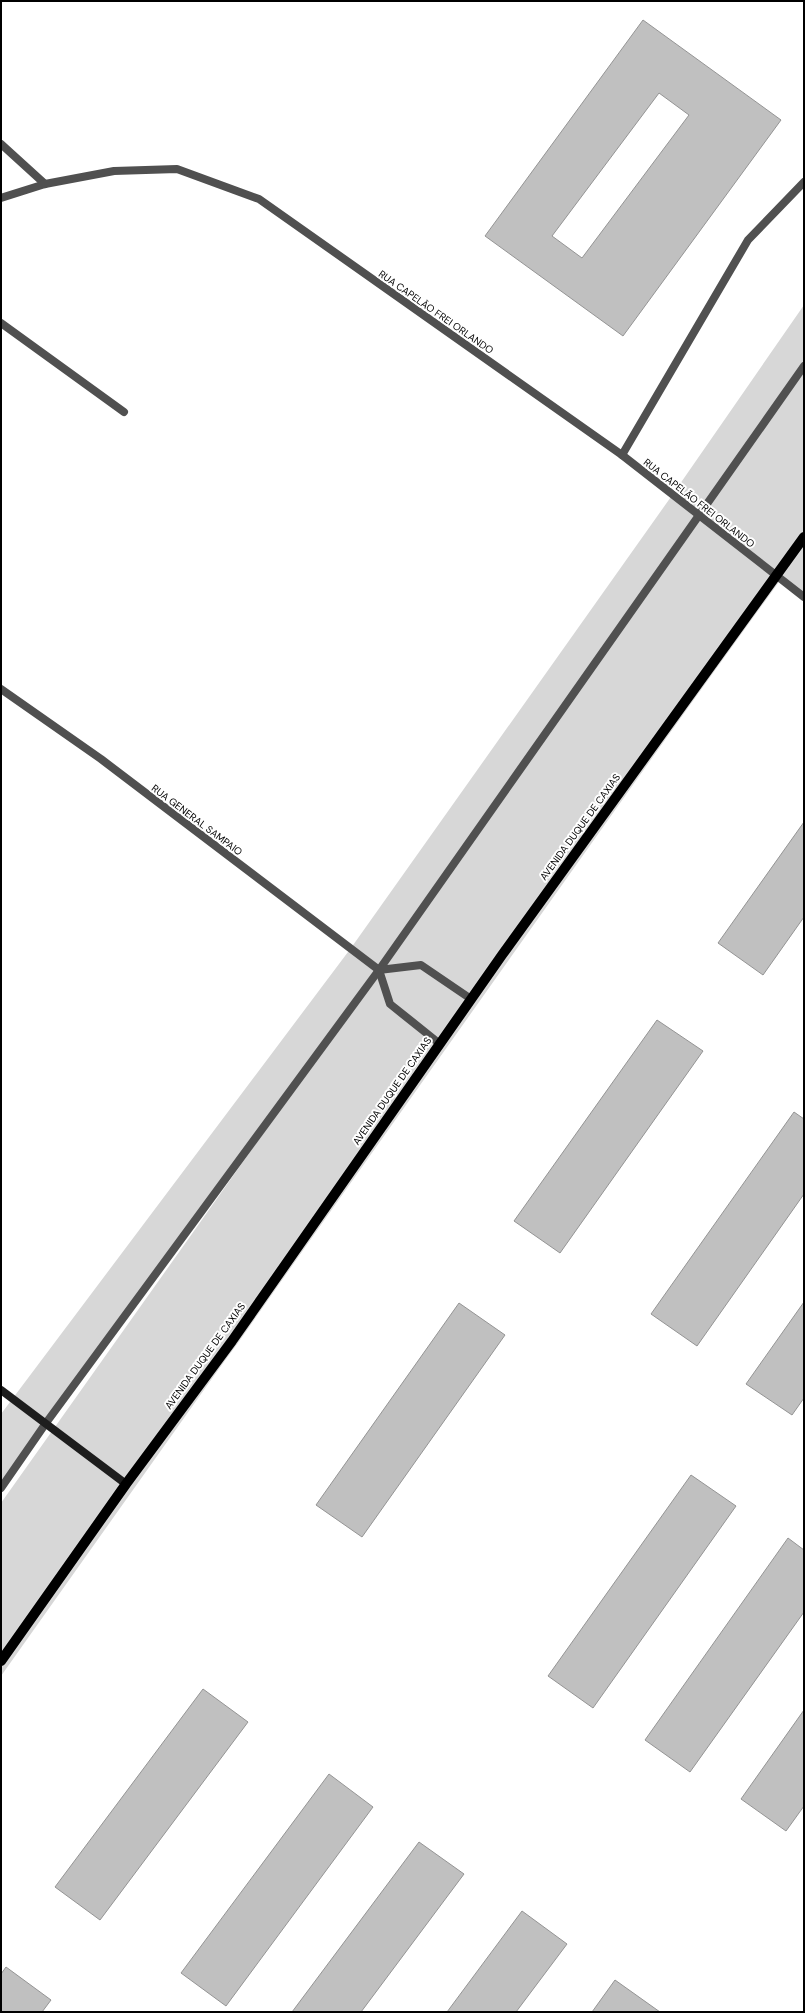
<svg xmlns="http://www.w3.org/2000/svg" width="805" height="2013" viewBox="0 0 805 2013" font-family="'DM Sans',sans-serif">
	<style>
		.green { fill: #d7d7d7 }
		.building { fill: #c0c0c0; stroke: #949494; fill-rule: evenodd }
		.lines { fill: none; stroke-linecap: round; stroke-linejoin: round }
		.primary-casing { stroke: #dbdbdb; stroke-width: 12 }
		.lane { stroke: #505050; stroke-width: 8 }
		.street { stroke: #505050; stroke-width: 8 }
		.secondary { stroke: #1d1d1d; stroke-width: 8 }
		.primary { stroke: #000; stroke-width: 10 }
		.labels { text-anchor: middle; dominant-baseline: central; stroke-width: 4; stroke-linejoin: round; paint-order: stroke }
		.street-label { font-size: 10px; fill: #000; stroke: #fff }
	</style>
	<rect width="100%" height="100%" fill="#fff"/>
	<polygon class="green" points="804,305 804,596 779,579 1,1676 1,1503 365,990 1,1488 1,1414 351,948 673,494"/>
	<g class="building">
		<path d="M643,20L781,120L623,336L485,236ZM659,93L689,115L582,258L552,236Z"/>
		<polygon points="804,822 804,917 763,975 718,943"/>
		<polygon points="657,1020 703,1051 560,1253 514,1221"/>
		<polygon points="794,1112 804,1119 804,1194 697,1346 651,1314"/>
		<polygon points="804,1302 804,1398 792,1415 746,1384"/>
		<polygon points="459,1303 505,1335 362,1537 316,1505"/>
		<polygon points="691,1475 736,1506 593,1708 548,1676"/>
		<polygon points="788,1538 804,1550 804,1612 690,1772 645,1740"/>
		<polygon points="203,1689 248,1722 100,1920 55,1887"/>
		<polygon points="804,1710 804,1806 786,1831 741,1799"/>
		<polygon points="329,1774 373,1807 226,2006 181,1973"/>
		<polygon points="419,1842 464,1874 361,2012 292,2012"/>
		<polygon points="522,1911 567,1944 516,2012 447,2012"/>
		<polygon points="6,1967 51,2000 42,2012 1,2012 1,1974"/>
		<polygon points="615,1980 660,2012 592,2012"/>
	</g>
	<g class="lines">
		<defs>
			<polyline id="primary" points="1,1661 126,1484 232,1341 502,955 804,537"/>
		</defs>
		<use href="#primary" class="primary-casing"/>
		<g class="lane">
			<polyline points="1,144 45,184"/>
			<polyline points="1,323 124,412"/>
			<polyline points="1,1488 46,1423 379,970 804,366"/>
		</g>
		<g class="street">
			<polyline points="1,198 45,184 114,171 177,169 259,199 622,455 804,597"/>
			<polyline points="622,455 748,240 804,182"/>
			<polyline points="1,689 101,759 379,970 390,1004 440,1044"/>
			<polyline points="379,970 421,965 471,999"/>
		</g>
		<polyline class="secondary" points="1,1390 126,1484"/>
		<use href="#primary" class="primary"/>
	</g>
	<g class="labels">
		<g class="street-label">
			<text transform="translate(436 312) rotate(35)">RUA CAPELÃO FREI ORLANDO</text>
			<text transform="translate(699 503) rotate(38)">RUA CAPELÃO FREI ORLANDO</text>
			<text transform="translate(197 820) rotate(37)">RUA GENERAL SAMPAIO</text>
			<text transform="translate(580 827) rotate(-54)">AVENIDA DUQUE DE CAXIAS</text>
			<text transform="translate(392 1091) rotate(-55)">AVENIDA DUQUE DE CAXIAS</text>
			<text transform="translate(205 1356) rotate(-54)">AVENIDA DUQUE DE CAXIAS</text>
		</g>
	</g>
	<rect width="805" height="2013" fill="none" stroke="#000000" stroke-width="4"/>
</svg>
